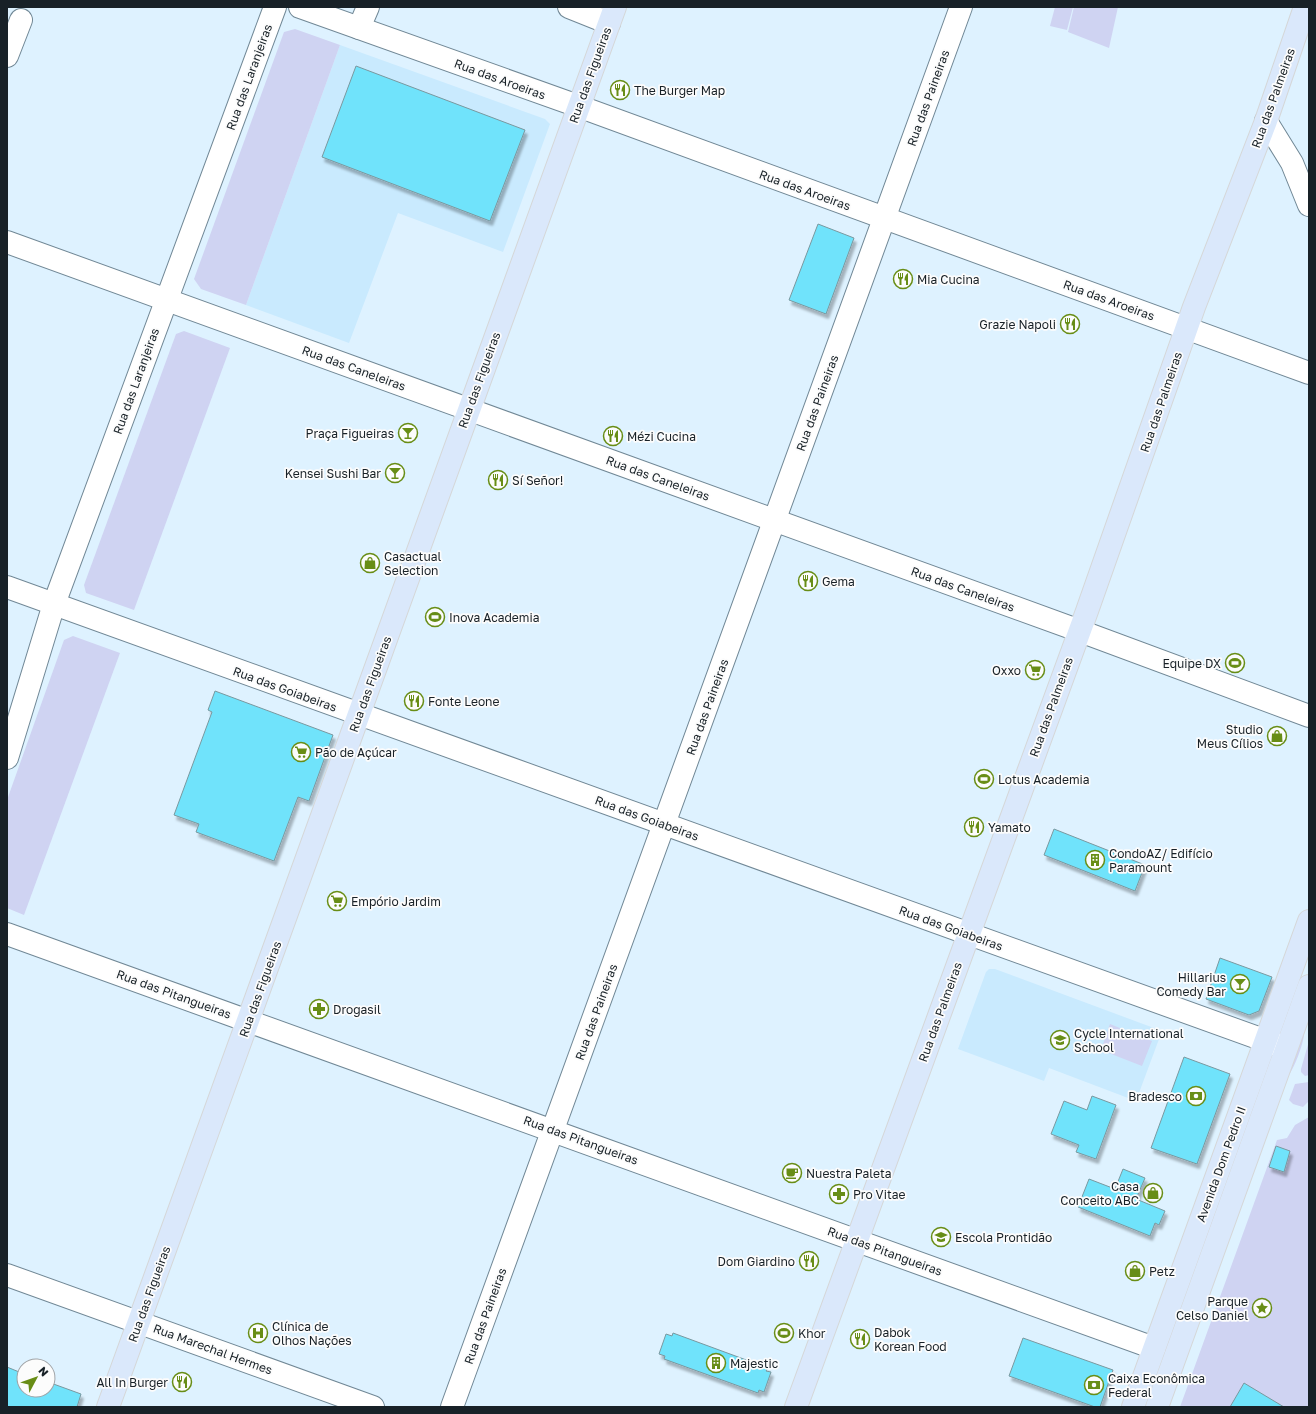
<svg xmlns="http://www.w3.org/2000/svg" width="1316" height="1414" viewBox="0 0 1316 1414" font-family="'Golos Text',sans-serif">
	<style>
		.built { fill: #c9eafe }
		.green { fill: #cfd3f2 }
		.building { fill: #6fe3fb; stroke: #7a989f; filter: url(#shadow) }
		.lines { fill: none; stroke-linecap: round; stroke-linejoin: round }
		.minor-casing { stroke: #718896; stroke-width: 24 }
		.major-casing { stroke: #d5d7d8; stroke-width: 24 }
		.minor { stroke: #fff; stroke-width: 22 }
		.major { stroke: #dae8fb; stroke-width: 22 }
		.labels { text-anchor: middle; dominant-baseline: central; stroke-width: 3.5; stroke-linejoin: round; paint-order: stroke }
		.street-label { font-size: 12px; fill: #182127; stroke: #fcfcfc }
		.poi-label { font-size: 12px; fill: #182127; stroke: #fcfcfc; text-anchor: start }
	</style>
	<defs>
		<filter id="shadow"><feDropShadow dx="2.5" dy="4.5" stdDeviation="1" flood-color="#0004"/></filter>
	</defs>
	<rect width="100%" height="100%" fill="#def2ff"/>
	<g class="built">
		<polygon points="340,45 545,119 550,124 503,252 398,213 349,343 246,305"/>
		<polygon points="989,969 995,969 1162,1031 1136,1101 1049,1068 1044,1081 958,1049 986,972"/>
	</g>
	<g class="green">
		<polygon points="1055,7 1073,7 1067,30 1050,26"/>
		<polygon points="1074,7 1118,7 1109,48 1068,32"/>
		<polygon points="295,29 340,45 246,305 201,289 194,279 284,32"/>
		<polygon points="184,331 230,348 134,610 86,593 84,585 176,334"/>
		<polygon points="73,636 120,653 24,915 7,908 7,800 64,640"/>
		<polygon points="1110,1024 1152,1041 1142,1066 1101,1050"/>
		<path d="M1304,1030C1306,1038 1293,1073 1286,1078Z"/>
		<polygon points="1309,1041 1309,1075 1305,1076 1301,1072 1301,1069"/>
		<polygon points="1309,1082 1309,1101 1303,1107 1293,1104 1289,1100 1295,1084"/>
		<polygon points="1309,1117 1309,1407 1180,1407 1277,1140 1287,1138 1295,1125"/>
	</g>
	<g class="building">
		<polygon points="356,66 525,130 490,221 322,157"/>
		<polygon points="818,224 854,238 826,314 789,300"/>
		<polygon points="215,691 333,735 309,801 298,797 274,861 196,832 199,824 174,815 212,712 208,710"/>
		<polygon points="1054,829 1145,865 1135,891 1044,855"/>
		<polygon points="1220,958 1272,977 1259,1011 1249,1015 1206,999"/>
		<polygon points="1184,1057 1230,1074 1197,1164 1151,1148"/>
		<polygon points="1092,1096 1116,1105 1096,1159 1076,1152 1079,1145 1051,1134 1064,1101 1087,1110"/>
		<polygon points="1276,1146 1290,1151 1284,1172 1269,1167"/>
		<polygon points="1123,1169 1145,1178 1136,1199 1165,1211 1159,1225 1155,1223 1150,1236 1078,1207 1089,1179 1115,1189"/>
		<polygon points="673,1333 768,1368 766,1371 771,1372 764,1392 759,1390 758,1393 664,1359 665,1356 659,1354 666,1334 672,1336"/>
		<polygon points="1023,1338 1113,1370 1100,1407 1095,1407 1009,1376"/>
		<polygon points="7,1367 24,1374 24,1390 48,1390 48,1382 81,1394 77,1407 7,1407"/>
		<polygon points="1244,1383 1284,1407 1230,1407"/>
	</g>
	<g class="lines">
		<defs>
			<g id="minor">
				<polyline points="300,7 578,106 1309,373"/>
				<polyline points="569,7 609,23"/>
				<polyline points="359,28 368,7"/>
				<polyline points="7,56 21,20"/>
				<polyline points="1266,121 1292,163 1309,205"/>
				<polyline points="7,242 1080,631 1309,716"/>
				<polyline points="7,587 1283,1047"/>
				<polyline points="7,758 54,604 275,7"/>
				<polyline points="7,934 1154,1348"/>
				<polyline points="7,1275 373,1407"/>
				<polyline points="452,1407 961,7"/>
			</g>
			<g id="major">
				<polyline points="108,1407 615,7"/>
				<polyline points="796,1407 1087,611 1194,307 1266,121 1305,7"/>
				<polyline points="1133,1407 1309,921"/>
				<polyline points="1157,1407 1309,986"/>
			</g>
		</defs>
		<use href="#minor" class="minor-casing"/>
		<use href="#major" class="major-casing"/>
		<use href="#minor" class="minor"/>
		<use href="#major" class="major"/>
	</g>
	<defs>
		<symbol id="restaurant-ring" viewBox="-11 -11 22 22"><circle r="9.5" fill="#fcfcfc" stroke="#688d16" stroke-width="1.5"/><path d="M-5-6h1v4h1v-4h1v4h1v-4h1v5L-1.5 .5V6h-2V.5L-5-1ZM5-6V6H3V1.5H1.5Q1.5-4 5-6Z" fill="#688d16"/></symbol>
		<symbol id="bar-ring" viewBox="-11 -11 22 22"><circle r="9.5" fill="#fcfcfc" stroke="#688d16" stroke-width="1.5"/><path d="M-6-5H6L.8 .8V4.5H3.5V6h-7V4.5H-.8V.8Z" fill="#688d16"/></symbol>
		<symbol id="shop-ring" viewBox="-11 -11 22 22"><circle r="9.5" fill="#fcfcfc" stroke="#688d16" stroke-width="1.5"/><path d="M-5-2.5h2.3a2.7 3.5 0 0 1 5.4 0H5L5.5 6h-11ZM-1.5-2.5h3a1.5 2.3 0 0 0-3 0Z" fill="#688d16"/></symbol>
		<symbol id="stadium-ring" viewBox="-11 -11 22 22"><circle r="9.5" fill="#fcfcfc" stroke="#688d16" stroke-width="1.5"/><path d="M0-5a6.5 5 0 1 0 0 10a6.5 5 0 1 0 0-10ZM-3.5-1.8h7v3.6h-7Z" fill="#688d16"/></symbol>
		<symbol id="supermarket-ring" viewBox="-11 -11 22 22"><circle r="9.5" fill="#fcfcfc" stroke="#688d16" stroke-width="1.5"/><path d="M-6-5.5h2.5l.6 2H6L4.5 2H-2.5L-4.4-4H-6ZM-1.5 3.2a1.3 1.3 0 1 0 .1 0ZM3 3.2a1.3 1.3 0 1 0 .1 0Z" fill="#688d16"/></symbol>
		<symbol id="building-ring" viewBox="-11 -11 22 22"><circle r="9.5" fill="#fcfcfc" stroke="#688d16" stroke-width="1.5"/><path d="M-4-6H4V6H1V3H-1V6H-4ZM-2.5-4.3h1.7v1.8h-1.7ZM.8-4.3h1.7v1.8H.8ZM-2.5-1h1.7V.8h-1.7ZM.8-1h1.7V.8H.8Z" fill="#688d16"/></symbol>
		<symbol id="pharmacy-ring" viewBox="-11 -11 22 22"><circle r="9.5" fill="#fcfcfc" stroke="#688d16" stroke-width="1.5"/><path d="M-2-6h4v4h4v4h-4v4h-4v-4h-4v-4h4Z" fill="#688d16"/></symbol>
		<symbol id="school-ring" viewBox="-11 -11 22 22"><circle r="9.5" fill="#fcfcfc" stroke="#688d16" stroke-width="1.5"/><path d="M0-5L7-2L0 1L-7-2ZM-4 1L0 2.5L4 1V4Q0 6-4 4Z" fill="#688d16"/></symbol>
		<symbol id="bank-ring" viewBox="-11 -11 22 22"><circle r="9.5" fill="#fcfcfc" stroke="#688d16" stroke-width="1.5"/><path d="M-6-4H6V4H-6ZM0-2.3a2.3 2.3 0 1 0 0 4.6a2.3 2.3 0 1 0 0-4.6Z" fill="#688d16"/></symbol>
		<symbol id="cafe-ring" viewBox="-11 -11 22 22"><circle r="9.5" fill="#fcfcfc" stroke="#688d16" stroke-width="1.5"/><path d="M-5.5-4.5H6V0H3Q3 3.5 0 3.5H-2.5Q-5.5 3.5-5.5 0ZM3-3.2v2h1.7v-2ZM-6 4.5H4V6H-6Z" fill="#688d16"/></symbol>
		<symbol id="sight-ring" viewBox="-11 -11 22 22"><circle r="9.5" fill="#fcfcfc" stroke="#688d16" stroke-width="1.5"/><path d="M0-6L1.8-2.2L6-1.7L2.9 1.2L3.7 5.4L0 3.3L-3.7 5.4L-2.9 1.2L-6-1.7L-1.8-2.2Z" fill="#688d16"/></symbol>
		<symbol id="hospital-ring" viewBox="-11 -11 22 22"><circle r="9.5" fill="#fcfcfc" stroke="#688d16" stroke-width="1.5"/><path d="M-5-5h3v3.5h4V-5h3V5h-3V1.5h-4V5h-3Z" fill="#688d16"/></symbol>
	</defs>
	<g fill-rule="evenodd">
		<use href="#restaurant-ring" x="609" y="79" width="22" height="22"/>
		<use href="#restaurant-ring" x="892" y="268" width="22" height="22"/>
		<use href="#restaurant-ring" x="1059" y="313" width="22" height="22"/>
		<use href="#bar-ring" x="397" y="422" width="22" height="22"/>
		<use href="#restaurant-ring" x="602" y="425" width="22" height="22"/>
		<use href="#bar-ring" x="384" y="462" width="22" height="22"/>
		<use href="#restaurant-ring" x="487" y="469" width="22" height="22"/>
		<use href="#shop-ring" x="359" y="552" width="22" height="22"/>
		<use href="#restaurant-ring" x="797" y="570" width="22" height="22"/>
		<use href="#stadium-ring" x="424" y="606" width="22" height="22"/>
		<use href="#stadium-ring" x="1224" y="652" width="22" height="22"/>
		<use href="#supermarket-ring" x="1024" y="659" width="22" height="22"/>
		<use href="#restaurant-ring" x="403" y="690" width="22" height="22"/>
		<use href="#shop-ring" x="1266" y="725" width="22" height="22"/>
		<use href="#supermarket-ring" x="290" y="741" width="22" height="22"/>
		<use href="#stadium-ring" x="973" y="768" width="22" height="22"/>
		<use href="#restaurant-ring" x="963" y="816" width="22" height="22"/>
		<use href="#building-ring" x="1084" y="849" width="22" height="22"/>
		<use href="#supermarket-ring" x="326" y="890" width="22" height="22"/>
		<use href="#bar-ring" x="1229" y="973" width="22" height="22"/>
		<use href="#pharmacy-ring" x="308" y="998" width="22" height="22"/>
		<use href="#school-ring" x="1049" y="1029" width="22" height="22"/>
		<use href="#bank-ring" x="1185" y="1085" width="22" height="22"/>
		<use href="#cafe-ring" x="781" y="1162" width="22" height="22"/>
		<use href="#shop-ring" x="1142" y="1182" width="22" height="22"/>
		<use href="#pharmacy-ring" x="828" y="1183" width="22" height="22"/>
		<use href="#school-ring" x="930" y="1226" width="22" height="22"/>
		<use href="#restaurant-ring" x="798" y="1250" width="22" height="22"/>
		<use href="#shop-ring" x="1124" y="1260" width="22" height="22"/>
		<use href="#sight-ring" x="1251" y="1297" width="22" height="22"/>
		<use href="#hospital-ring" x="247" y="1322" width="22" height="22"/>
		<use href="#stadium-ring" x="773" y="1322" width="22" height="22"/>
		<use href="#restaurant-ring" x="849" y="1328" width="22" height="22"/>
		<use href="#building-ring" x="705" y="1352" width="22" height="22"/>
		<use href="#restaurant-ring" x="171" y="1371" width="22" height="22"/>
		<use href="#bank-ring" x="1083" y="1374" width="22" height="22"/>
	</g>
	<g class="labels">
		<g class="street-label">
			<text transform="translate(590 75) rotate(-70)">Rua das Figueiras</text>
			<text transform="translate(249 77) rotate(-70)">Rua das Laranjeiras</text>
			<text transform="translate(500 79) rotate(20)">Rua das Aroeiras</text>
			<text transform="translate(928 98) rotate(-70)">Rua das Paineiras</text>
			<text transform="translate(1273 98) rotate(-70)">Rua das Palmeiras</text>
			<text transform="translate(805 190) rotate(20)">Rua das Aroeiras</text>
			<text transform="translate(1109 300) rotate(20)">Rua das Aroeiras</text>
			<text transform="translate(354 368) rotate(20)">Rua das Caneleiras</text>
			<text transform="translate(479 380) rotate(-70)">Rua das Figueiras</text>
			<text transform="translate(136 381) rotate(-70)">Rua das Laranjeiras</text>
			<text transform="translate(1161 402) rotate(-71)">Rua das Palmeiras</text>
			<text transform="translate(817 403) rotate(-70)">Rua das Paineiras</text>
			<text transform="translate(658 478) rotate(20)">Rua das Caneleiras</text>
			<text transform="translate(963 589) rotate(20)">Rua das Caneleiras</text>
			<text transform="translate(370 684) rotate(-70)">Rua das Figueiras</text>
			<text transform="translate(285 689) rotate(20)">Rua das Goiabeiras</text>
			<text transform="translate(707 707) rotate(-70)">Rua das Paineiras</text>
			<text transform="translate(1051 707) rotate(-70)">Rua das Palmeiras</text>
			<text transform="translate(647 818) rotate(20)">Rua das Goiabeiras</text>
			<text transform="translate(951 928) rotate(20)">Rua das Goiabeiras</text>
			<text transform="translate(260 989) rotate(-70)">Rua das Figueiras</text>
			<text transform="translate(174 994) rotate(20)">Rua das Pitangueiras</text>
			<text transform="translate(596 1012) rotate(-70)">Rua das Paineiras</text>
			<text transform="translate(940 1012) rotate(-70)">Rua das Palmeiras</text>
			<text transform="translate(581 1140) rotate(20)">Rua das Pitangueiras</text>
			<text transform="translate(1221 1164) rotate(-70)">Avenida Dom Pedro II</text>
			<text transform="translate(885 1251) rotate(20)">Rua das Pitangueiras</text>
			<text transform="translate(149 1294) rotate(-70)">Rua das Figueiras</text>
			<text transform="translate(485 1316) rotate(-70)">Rua das Paineiras</text>
			<text transform="translate(213 1349) rotate(20)">Rua Marechal Hermes</text>
		</g>
		<g class="poi-label">
			<text x="634" y="90">The Burger Map</text>
			<text x="917" y="279">Mia Cucina</text>
			<text x="1056" y="324" text-anchor="end">Grazie Napoli</text>
			<text x="394" y="433" text-anchor="end">Praça Figueiras</text>
			<text x="627" y="436">Mézi Cucina</text>
			<text x="381" y="473" text-anchor="end">Kensei Sushi Bar</text>
			<text x="512" y="480">Sí Señor!</text>
			<text x="384" y="556">Casactual<tspan x="384" dy="14">Selection</tspan></text>
			<text x="822" y="581">Gema</text>
			<text x="449" y="617">Inova Academia</text>
			<text x="1221" y="663" text-anchor="end">Equipe DX</text>
			<text x="1021" y="670" text-anchor="end">Oxxo</text>
			<text x="428" y="701">Fonte Leone</text>
			<text x="1263" y="729" text-anchor="end">Studio<tspan x="1263" dy="14">Meus Cílios</tspan></text>
			<text x="315" y="752">Pão de Açúcar</text>
			<text x="998" y="779">Lotus Academia</text>
			<text x="988" y="827">Yamato</text>
			<text x="1109" y="853">CondoAZ/ Edifício<tspan x="1109" dy="14">Paramount</tspan></text>
			<text x="351" y="901">Empório Jardim</text>
			<text x="1226" y="977" text-anchor="end">Hillarius<tspan x="1226" dy="14">Comedy Bar</tspan></text>
			<text x="333" y="1009">Drogasil</text>
			<text x="1074" y="1033">Cycle International<tspan x="1074" dy="14">School</tspan></text>
			<text x="1182" y="1096" text-anchor="end">Bradesco</text>
			<text x="806" y="1173">Nuestra Paleta</text>
			<text x="1139" y="1186" text-anchor="end">Casa<tspan x="1139" dy="14">Conceito ABC</tspan></text>
			<text x="853" y="1194">Pro Vitae</text>
			<text x="955" y="1237">Escola Prontidão</text>
			<text x="795" y="1261" text-anchor="end">Dom Giardino</text>
			<text x="1149" y="1271">Petz</text>
			<text x="1248" y="1301" text-anchor="end">Parque<tspan x="1248" dy="14">Celso Daniel</tspan></text>
			<text x="272" y="1326">Clínica de<tspan x="272" dy="14">Olhos Nações</tspan></text>
			<text x="874" y="1332">Dabok<tspan x="874" dy="14">Korean Food</tspan></text>
			<text x="798" y="1333">Khor</text>
			<text x="730" y="1363">Majestic</text>
			<text x="1108" y="1378">Caixa Econômica<tspan x="1108" dy="14">Federal</tspan></text>
			<text x="168" y="1382" text-anchor="end">All In Burger</text>
		</g>
	</g>
	<rect width="1316" height="1414" fill="none" stroke="#182127" stroke-width="16"/>
	<g transform="translate(36 1378) rotate(49)"><circle r="19" fill="#fcfcfc" stroke="#a1a4a7"/>
	<path d="M0-3L7 15L0 10L-7 15Z" fill="#688d16"/>
	<text y="-6" font-size="11" font-weight="bold" text-anchor="middle" fill="#182127">N</text>
	</g>
</svg>
